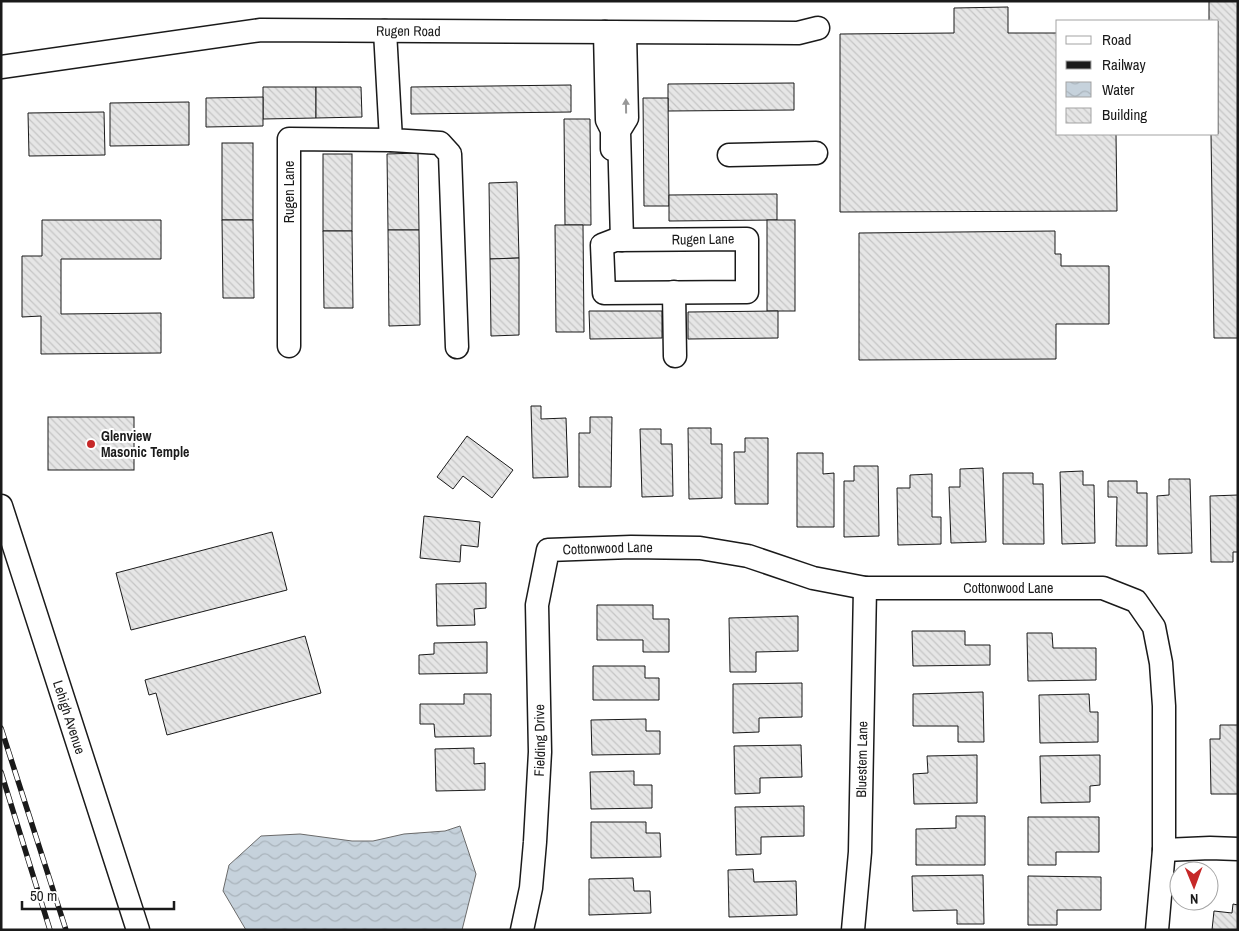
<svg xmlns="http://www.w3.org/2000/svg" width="1239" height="931" viewBox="0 0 1239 931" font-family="'Archivo Narrow',sans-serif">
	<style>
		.water { fill: url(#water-waves); stroke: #6a6a6a }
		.building { fill: url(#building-back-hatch); stroke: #1a1a1a }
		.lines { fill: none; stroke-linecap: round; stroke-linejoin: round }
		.minor-casing { stroke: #1a1a1a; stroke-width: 25 }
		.minor { stroke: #fff; stroke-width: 22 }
		.rail-casing { stroke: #1a1a1a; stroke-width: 5.5 }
		.rail { stroke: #fff; stroke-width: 4; stroke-dasharray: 11; stroke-linecap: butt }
		.oneway { fill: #989898 }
		.poi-dot { fill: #c62828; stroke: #fff; stroke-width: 2 }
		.labels { text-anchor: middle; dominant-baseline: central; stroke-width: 4; stroke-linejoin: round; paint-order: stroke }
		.street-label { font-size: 14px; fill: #1a1a1a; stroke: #fff }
		.poi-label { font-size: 14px; font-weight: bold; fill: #1a1a1a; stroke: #fff; text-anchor: start }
	</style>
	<defs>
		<pattern id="water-waves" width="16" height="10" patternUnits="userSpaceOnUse" patternTransform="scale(1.25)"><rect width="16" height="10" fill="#c6d2dc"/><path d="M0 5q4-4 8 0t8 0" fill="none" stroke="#aab4bc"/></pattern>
		<pattern id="building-back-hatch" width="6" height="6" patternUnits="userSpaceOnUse" patternTransform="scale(1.25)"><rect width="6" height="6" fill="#e6e6e6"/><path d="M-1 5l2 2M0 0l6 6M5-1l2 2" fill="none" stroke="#c5c5c5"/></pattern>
	</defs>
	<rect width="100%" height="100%" fill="#fff"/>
	<polygon class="water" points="460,826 476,874 462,930 246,930 223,891 229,865 261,836 300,834 352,841 373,841 404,834 445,831"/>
	<g class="building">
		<polygon points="1209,1 1238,1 1238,338 1214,338 1211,134 1218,134 1218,21 1209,21"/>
		<polygon points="1008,7 1008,33 1058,33 1058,134 1116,134 1117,211 840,212 840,34 954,33 954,8"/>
		<polygon points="794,83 794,110 668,111 668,84"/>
		<polygon points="571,85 571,112 411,114 411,87"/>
		<polygon points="263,87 316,87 316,118 263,119"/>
		<polygon points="316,87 361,87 362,117 316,118"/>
		<polygon points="263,97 263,126 206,127 206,98"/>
		<polygon points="643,98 668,98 669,206 644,206"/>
		<polygon points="189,102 189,145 110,146 110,103"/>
		<polygon points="104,112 105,155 29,156 28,113"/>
		<polygon points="564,119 590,119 591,225 565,225"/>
		<rect x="222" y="143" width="31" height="77"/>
		<polygon points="418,153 419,230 388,230 387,154"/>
		<rect x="323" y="154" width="29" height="77"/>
		<polygon points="517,182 519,258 490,259 489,183"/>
		<polygon points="777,194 777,220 669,221 669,195"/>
		<polygon points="42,220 161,220 161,259 61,259 61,314 161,313 161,353 41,354 41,316 22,317 22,256 42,256"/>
		<polygon points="222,220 253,220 254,298 223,298"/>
		<rect x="767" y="220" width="28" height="91"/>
		<polygon points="555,225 583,225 584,332 556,332"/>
		<polygon points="388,230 419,230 420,325 389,326"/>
		<polygon points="323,231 352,231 353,308 324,308"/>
		<polygon points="1055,231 1055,254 1061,254 1061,266 1109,266 1109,324 1056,324 1056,359 859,360 859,233"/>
		<polygon points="519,258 519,335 491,336 490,259"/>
		<polygon points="589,311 662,311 662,338 590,339"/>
		<polygon points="778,311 778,338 688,339 688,312"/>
		<polygon points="531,406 541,406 541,419 566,418 568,477 533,478"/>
		<rect x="48" y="417" width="86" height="53"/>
		<polygon points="590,417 612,417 611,487 579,487 579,433 590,433"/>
		<polygon points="688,428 711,428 711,444 722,444 722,498 689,499"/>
		<polygon points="640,429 661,429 661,444 672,444 673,496 642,497"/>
		<polygon points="467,436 513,470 492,498 463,476 453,489 437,477"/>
		<polygon points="745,438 768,438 768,504 735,504 734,452 745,452"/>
		<polygon points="797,453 823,453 823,474 834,473 834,527 797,527"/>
		<polygon points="854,466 878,466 879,536 844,537 844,481 854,481"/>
		<polygon points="983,468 986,542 951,543 949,487 960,487 960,469"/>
		<polygon points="1083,471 1083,485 1094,485 1095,543 1062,544 1060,472"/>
		<polygon points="1003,473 1033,473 1033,484 1043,484 1044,544 1003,544"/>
		<polygon points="932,474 932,517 941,517 941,544 898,545 897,488 910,488 910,475"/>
		<polygon points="1169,479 1190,479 1192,553 1158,554 1157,496 1169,495"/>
		<polygon points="1108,481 1137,481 1137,493 1147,493 1147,546 1116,546 1117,497 1108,497"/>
		<polygon points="1238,495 1238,552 1233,552 1233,562 1211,562 1210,496"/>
		<polygon points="424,516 480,522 478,547 461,545 460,562 420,558"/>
		<polygon points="272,532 287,590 131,630 116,573"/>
		<polygon points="486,583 486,608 474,609 475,625 437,626 436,584"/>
		<polygon points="597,605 653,605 653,619 669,619 669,652 643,652 643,640 597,640"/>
		<polygon points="798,616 798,651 756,652 756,672 730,672 729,618"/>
		<polygon points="912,631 965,631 965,645 990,645 990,665 913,666"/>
		<polygon points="1027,633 1052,633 1053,648 1096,648 1096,680 1028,681"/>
		<polygon points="305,636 321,693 167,735 156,693 149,695 145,680"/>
		<polygon points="487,642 487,673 419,674 419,655 434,654 434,643"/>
		<polygon points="593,666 645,666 645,678 659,678 659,700 593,700"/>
		<polygon points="802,683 802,717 759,718 759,732 733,733 733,684"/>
		<polygon points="983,692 984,742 958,742 958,726 913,726 913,694"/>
		<polygon points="464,694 491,694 491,736 435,737 434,724 420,724 420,704 464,704"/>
		<polygon points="1089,694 1090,712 1098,712 1098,742 1040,743 1039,695"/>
		<polygon points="646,719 646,731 660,731 660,754 592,755 591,720"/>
		<polygon points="1220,725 1238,725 1238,794 1211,794 1210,739 1220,739"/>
		<polygon points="801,745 802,777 760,778 760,793 735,794 734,746"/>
		<polygon points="474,748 474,764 485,763 485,790 436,791 435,749"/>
		<polygon points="977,755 977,803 914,804 913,774 928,773 927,756"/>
		<polygon points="1100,755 1100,785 1090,786 1090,802 1041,803 1040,756"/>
		<polygon points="634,771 634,785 652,785 652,808 591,809 590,772"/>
		<polygon points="804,806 804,836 761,837 761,854 736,855 735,807"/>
		<polygon points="956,816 985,816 985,865 916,865 916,829 956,828"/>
		<polygon points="1028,817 1099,817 1099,852 1056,852 1056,865 1028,865"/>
		<polygon points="591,822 646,822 646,833 660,833 661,857 591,858"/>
		<polygon points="753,869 754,882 796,881 797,915 729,917 728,870"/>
		<polygon points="983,875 984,924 957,924 957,910 913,911 912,876"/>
		<polygon points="1028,876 1101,877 1101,910 1057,910 1057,925 1028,925"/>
		<polygon points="633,878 634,891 650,891 651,913 589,915 589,879"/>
		<polygon points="1233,904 1238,905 1238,930 1212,930 1214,911 1232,913"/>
	</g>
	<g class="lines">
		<defs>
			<g id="minor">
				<polyline points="385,31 391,140 440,143 450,154 457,347"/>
				<polyline points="605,32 607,120 612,130 612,149"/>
				<path id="s1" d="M1,67L261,30L798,33L818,28"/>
				<polyline points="729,155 816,153"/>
				<polygon points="747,239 747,292 604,293 602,245 615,240"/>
				<polyline points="622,240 619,131 627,118 625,33"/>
				<polyline points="674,292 675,356"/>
				<polyline points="289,346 289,139 391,140"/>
				<path id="s2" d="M1,506L138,930"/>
				<polyline points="1164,850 1210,848 1238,849"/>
				<path id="s3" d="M522,930L531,888L535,842L540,752L537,605L548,550L631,547L700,548L748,556L813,578L865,588H1103L1136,601L1154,627L1161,663L1164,706V850L1157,930"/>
				<path id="s4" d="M853,930L860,852L865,588"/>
			</g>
		</defs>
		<use href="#minor" class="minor-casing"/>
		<use href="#minor" class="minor"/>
		<defs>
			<g id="rail">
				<polyline points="1,728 66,930"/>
				<polyline points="1,772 50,930"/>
			</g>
		</defs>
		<use href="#rail" class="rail-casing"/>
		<use href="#rail" class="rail"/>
	</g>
	<defs><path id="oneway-solid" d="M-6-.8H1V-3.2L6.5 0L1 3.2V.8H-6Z" transform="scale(1.25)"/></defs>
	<use class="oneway" href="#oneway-solid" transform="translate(626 106) rotate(-91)"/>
	<circle class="poi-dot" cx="91" cy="444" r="5"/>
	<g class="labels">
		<g class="street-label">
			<text stroke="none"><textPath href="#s1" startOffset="410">Rugen Road</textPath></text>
			<text transform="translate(289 192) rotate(-90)">Rugen Lane</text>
			<text transform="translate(703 239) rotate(-1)">Rugen Lane</text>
			<text stroke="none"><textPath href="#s3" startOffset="442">Cottonwood Lane</textPath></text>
			<text stroke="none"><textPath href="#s3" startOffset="848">Cottonwood Lane</textPath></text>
			<text stroke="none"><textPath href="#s2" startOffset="222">Lehigh Avenue</textPath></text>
			<text stroke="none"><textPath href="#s3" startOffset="191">Fielding Drive</textPath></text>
			<text stroke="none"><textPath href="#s4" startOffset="171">Bluestem Lane</textPath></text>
		</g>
		<g class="poi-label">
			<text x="101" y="436">Glenview<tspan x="101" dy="16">Masonic Temple</tspan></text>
		</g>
	</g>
	<rect width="1239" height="931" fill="none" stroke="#1a1a1a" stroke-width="5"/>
	<rect x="1056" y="20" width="162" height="115" fill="#ffffff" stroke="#a3a3a3"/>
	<rect x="1066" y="36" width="25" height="8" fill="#ffffff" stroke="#a3a3a3"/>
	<text x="1102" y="45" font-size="15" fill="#1a1a1a">Road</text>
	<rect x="1066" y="61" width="25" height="8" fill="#1a1a1a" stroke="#a3a3a3"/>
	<text x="1102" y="70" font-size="15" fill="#1a1a1a">Railway</text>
	<rect x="1066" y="82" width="25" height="15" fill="url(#water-waves)" stroke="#a3a3a3"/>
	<text x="1102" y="95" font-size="15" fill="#1a1a1a">Water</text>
	<rect x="1066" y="108" width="25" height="15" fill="url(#building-back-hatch)" stroke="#a3a3a3"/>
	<text x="1102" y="120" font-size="15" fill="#1a1a1a">Building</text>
	<g transform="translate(1194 886) rotate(179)"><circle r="24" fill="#ffffff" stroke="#a3a3a3"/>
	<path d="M0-4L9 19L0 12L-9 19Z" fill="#c62828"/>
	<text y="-8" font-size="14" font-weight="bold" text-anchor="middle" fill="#1a1a1a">N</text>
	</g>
	<path d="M22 901v8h152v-8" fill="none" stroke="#1a1a1a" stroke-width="2.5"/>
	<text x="30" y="901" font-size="15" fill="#1a1a1a" stroke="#ffffff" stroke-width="4" paint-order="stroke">50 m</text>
</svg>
